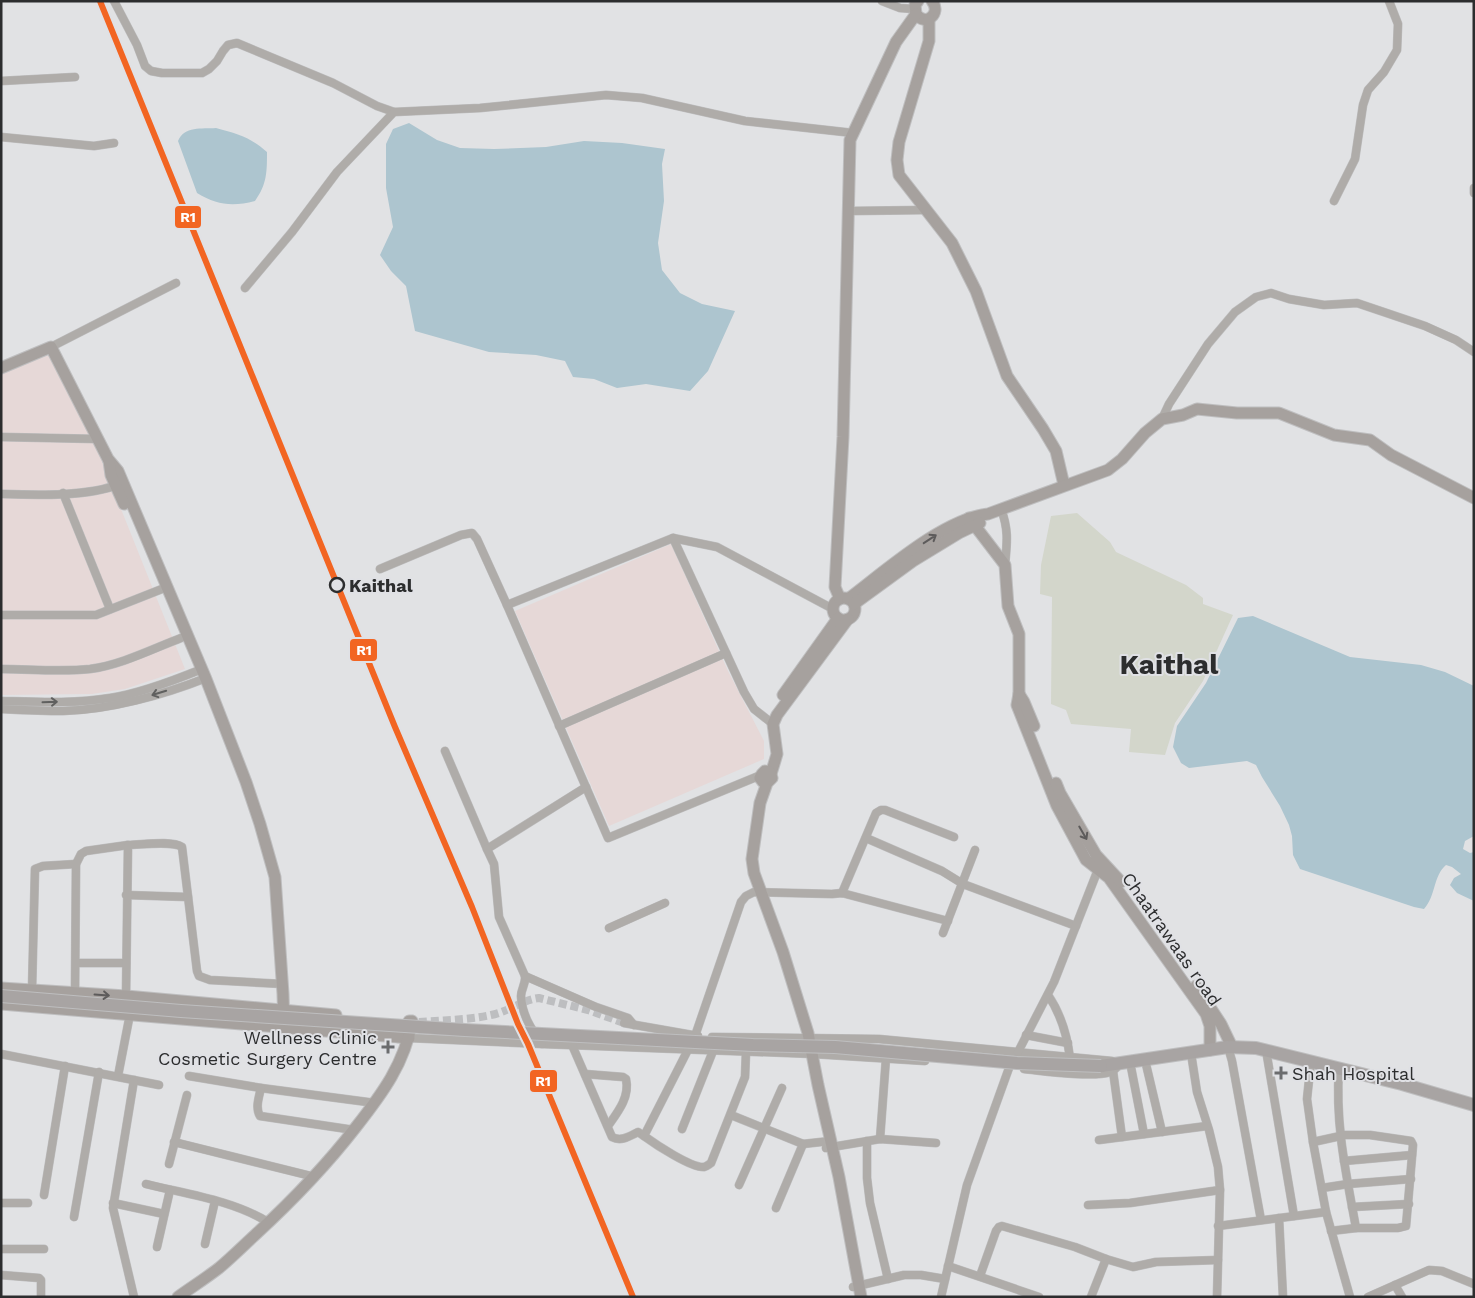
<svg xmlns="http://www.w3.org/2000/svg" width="1475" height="1298" viewBox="0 0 1475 1298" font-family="'Work Sans',sans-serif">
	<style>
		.commercial { fill: #e6d8d7 }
		.green { fill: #d3d6cb }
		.water { fill: #adc5cf }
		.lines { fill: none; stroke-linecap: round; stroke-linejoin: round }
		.street-tunnel { stroke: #bdbec0; stroke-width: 8; stroke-dasharray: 8 4; stroke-linecap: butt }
		.street-casing { stroke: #bebebf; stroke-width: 9 }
		.secondary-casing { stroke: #bebebf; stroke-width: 13 }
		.primary-casing { stroke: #bebebf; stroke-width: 14 }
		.street { stroke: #afaca9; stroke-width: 8 }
		.secondary { stroke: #a6a19e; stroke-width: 11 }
		.primary { stroke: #a8a4a3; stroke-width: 12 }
		.primary-bridge-casing { stroke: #bebebf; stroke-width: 14; stroke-linecap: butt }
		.primary-bridge { stroke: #a8a4a3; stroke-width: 12 }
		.rail-1-casing { stroke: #e0e1e5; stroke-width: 10 }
		.rail-1 { stroke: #f26522; stroke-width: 6 }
		.oneway { stroke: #5d5b5b }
		.oneway2 { stroke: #60605f }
		.stop-dot { fill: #e0e1e5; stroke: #2c2d2e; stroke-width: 2.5 }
		.poi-dot { fill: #6b6c6e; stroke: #e0e1e5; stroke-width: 2 }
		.labels { text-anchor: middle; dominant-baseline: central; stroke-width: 4; stroke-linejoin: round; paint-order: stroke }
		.stop-label { font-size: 18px; font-weight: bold; fill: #2c2d2e; stroke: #e0e1e5; text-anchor: start }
		.street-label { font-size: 18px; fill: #2c2d2e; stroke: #e0e1e5 }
		.poi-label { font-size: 18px; fill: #2c2d2e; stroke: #e0e1e5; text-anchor: end }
		.town-label { font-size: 28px; font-weight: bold; fill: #2c2d2e; stroke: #e0e1e5 }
		.line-badge { stroke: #e0e1e5; stroke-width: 2 }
		.badge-label { font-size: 14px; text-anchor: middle; font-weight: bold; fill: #fff }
	</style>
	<rect width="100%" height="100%" fill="#e1e2e4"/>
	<g class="commercial">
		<polygon points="49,355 93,439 185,669 125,689 92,694 1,695 1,373"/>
		<polygon points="671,544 728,671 764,741 764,759 609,826 515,611"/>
	</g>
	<polygon class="green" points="1077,513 1110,542 1116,552 1186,585 1203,598 1203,604 1233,615 1203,681 1175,723 1165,755 1129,752 1131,729 1071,724 1066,710 1051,704 1052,597 1040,594 1041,565 1051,516"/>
	<g class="water">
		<polygon points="409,123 437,140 460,148 494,149 546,147 584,141 622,143 665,149 662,164 664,201 658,243 662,270 680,293 702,304 735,311 708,371 690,391 646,384 617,388 594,379 573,377 565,361 536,355 489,352 415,331 406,286 391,271 380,255 393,227 386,188 386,144 393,129"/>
		<path d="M216,128C238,134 250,137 267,152C267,172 267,184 255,201C232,207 217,205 197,193L178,141C184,126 202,129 216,128Z"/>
		<path d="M1253,616L1350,657L1421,665L1445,672L1474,686V836L1465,841L1463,849L1470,853L1474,852V901L1457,893L1450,885L1454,878L1461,874L1452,867L1446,865C1433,876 1436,896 1424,909L1414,907L1300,869L1293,855L1292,836L1289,825L1280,806L1262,777L1256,765L1247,761L1189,768L1181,763L1173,747L1177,726L1206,683L1238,618Z"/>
	</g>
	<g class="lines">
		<path class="street-tunnel" d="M419,1022C443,1020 468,1020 491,1015C508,1012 522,1000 539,998L588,1010L624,1023"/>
		<defs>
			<g id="street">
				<polyline points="114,1 137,45 145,66 151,71 162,73 202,73 209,69 217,61 223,51 228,45 237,43 333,83 377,106 394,112"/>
				<polyline points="882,1 900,8 914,9"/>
				<polyline points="1,81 75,77"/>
				<polyline points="1,137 94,146 114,143"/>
				<polyline points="1474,188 1474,193"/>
				<polyline points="1334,201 1355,159 1363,105 1368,90 1384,72 1397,50 1398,24 1389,1"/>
				<polyline points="849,211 927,210"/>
				<polyline points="245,288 292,232 337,172 394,112 480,108 606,95 642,98 745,121 853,133"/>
				<polyline points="51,347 176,283"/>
				<polyline points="1162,419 1169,404 1208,344 1235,312 1256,297 1271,293 1289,299 1324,305 1357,303 1425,326 1456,340 1474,352"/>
				<polyline points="1,437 98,439"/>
				<polyline points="63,493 110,609"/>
				<path d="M1,494C34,495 89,497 119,484"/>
				<path d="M1001,509C1009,530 1007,543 1005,565"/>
				<polyline points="673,538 744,692 754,709 773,724"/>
				<polyline points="380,569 461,535 472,533 477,539 507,605 608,838 761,775"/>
				<polyline points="507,605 673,538 717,547 833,609"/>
				<polyline points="1,615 96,615 167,587"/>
				<path d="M1,669C30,669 61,672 90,669C121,665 152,649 181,638"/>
				<path d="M1,701C37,702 74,704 110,698C138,694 175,680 202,669"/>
				<path d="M1,709C22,710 43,711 63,711C109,710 163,695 206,678"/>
				<polyline points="559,726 726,653"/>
				<polyline points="445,751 487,849 586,787"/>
				<polyline points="866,838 942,871 963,884 1076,926"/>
				<path d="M487,849L494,864L499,917L525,976C526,984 521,989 521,996C522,1015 531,1029 542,1044L813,1054L925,1061"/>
				<polyline points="842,893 876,813 881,810 885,810 954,837"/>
				<polyline points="126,895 188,897"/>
				<polyline points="609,928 665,903"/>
				<polyline points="943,933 975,850"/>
				<polyline points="76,963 126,963"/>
				<polyline points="525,976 596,1007 628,1018 634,1025"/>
				<polyline points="32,990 35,869 43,866 76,864"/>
				<polyline points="75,993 76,864 81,854 86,851 128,845"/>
				<path d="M1048,995C1061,1014 1067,1034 1070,1058"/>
				<path d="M126,996L128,845C141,845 172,840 182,847L197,971L199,976L210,980L283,984"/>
				<polyline points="624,1023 698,1036"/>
				<polyline points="1026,1035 1068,1043"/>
				<polyline points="712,1037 879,1039 1112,1061"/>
				<polyline points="409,1038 542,1044"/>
				<path d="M572,1045L612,1137C621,1142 630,1136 638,1132L644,1136"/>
				<polyline points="1228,1047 1232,1061 1261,1220"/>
				<polyline points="1266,1050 1294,1216"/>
				<path d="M746,1052L745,1077L711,1163C708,1165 707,1166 704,1167C691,1168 655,1144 644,1136L695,1036L741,902L746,896L754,892L832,894L842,893L948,921"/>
				<polyline points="1018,1052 1054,982 1099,867"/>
				<polyline points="1191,1053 1197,1092 1209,1130 1218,1167 1220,1190 1217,1297"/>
				<polyline points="1,1054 159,1085"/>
				<polyline points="1145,1060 1162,1132"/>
				<polyline points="1311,1061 1307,1099 1313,1142 1326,1212 1350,1297"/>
				<polyline points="1130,1062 1144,1134"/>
				<path d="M1339,1068C1335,1124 1346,1173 1356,1228"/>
				<path d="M1024,1069C1044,1071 1093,1078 1110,1072C1114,1071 1116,1068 1119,1065"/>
				<polyline points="1113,1071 1122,1137"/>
				<path d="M585,1074L623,1077L626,1079C630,1097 618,1112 608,1126"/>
				<polyline points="118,1076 130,1014"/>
				<polyline points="189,1076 261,1088 375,1103"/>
				<path d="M261,1088C259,1097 255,1108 260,1116L354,1130"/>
				<polyline points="731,1115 803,1144 830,1141"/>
				<polyline points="682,1129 713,1051"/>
				<polyline points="880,1139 886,1058"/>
				<polyline points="1099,1140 1207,1126"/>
				<polyline points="867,1141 867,1178 870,1203 888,1279"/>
				<polyline points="174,1142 315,1177"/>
				<polyline points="1313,1142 1345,1135 1370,1135 1411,1141 1413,1145 1406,1226 1398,1228 1356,1228 1331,1231"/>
				<polyline points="826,1148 880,1139 936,1143"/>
				<polyline points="1344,1161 1412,1155"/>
				<polyline points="169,1164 187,1095"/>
				<path d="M146,1184C186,1194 232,1200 268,1222"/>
				<polyline points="739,1185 782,1088"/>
				<polyline points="1322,1188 1348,1184 1411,1179"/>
				<polyline points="44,1195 65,1066"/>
				<polyline points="1,1203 28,1203"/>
				<polyline points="113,1203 164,1214"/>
				<polyline points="1088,1205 1130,1203 1220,1190"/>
				<polyline points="1352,1207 1409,1204"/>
				<polyline points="776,1208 803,1144"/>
				<polyline points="74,1217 99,1072"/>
				<polyline points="1279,1218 1283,1297"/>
				<polyline points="1218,1226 1326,1212"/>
				<polyline points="205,1244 215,1201"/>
				<polyline points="157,1247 170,1190"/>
				<polyline points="1,1249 44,1249"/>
				<polyline points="948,1266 1039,1297"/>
				<polyline points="1,1275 39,1278 41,1280 41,1297"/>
				<polyline points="980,1276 996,1231 999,1227 1002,1226 1075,1247 1106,1259 1133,1267 1156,1262 1218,1260"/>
				<polyline points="1395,1285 1402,1297"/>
				<polyline points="853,1287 904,1275 921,1275 945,1279"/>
				<polyline points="134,1297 113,1208 134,1080"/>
				<polyline points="941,1297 967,1185 1009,1068"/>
				<polyline points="1091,1297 1106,1259"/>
				<polyline points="1368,1297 1429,1270 1442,1271 1474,1284"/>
			</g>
			<g id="secondary">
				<path d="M918,1L915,5L916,14C925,27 942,14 932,1"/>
				<polyline points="929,19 929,41 899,142 897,160 899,175 952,243 976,291 1007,376 1043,429 1056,451 1064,485"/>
				<polyline points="1,368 51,347 108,459 118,471 206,679 246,782 260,824 275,877 283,994 284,1027"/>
				<polyline points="109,461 111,475 124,504"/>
				<polyline points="969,518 1005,565 1008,606 1019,634 1019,694 1017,705 1057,806 1086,860 1109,878 1206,1014 1210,1026 1210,1050"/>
				<circle cx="844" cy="609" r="11"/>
				<polyline points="840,599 835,587 843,437 850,140 896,42 916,14"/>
				<path d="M848,599C884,572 943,519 988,514L1108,470L1122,459L1145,433L1162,419L1183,415L1197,409L1237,413H1279L1334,435L1370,440L1391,455L1474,498"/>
				<polyline points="854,604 913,561 959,533 980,523"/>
				<polyline points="1019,694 1024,702 1034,726"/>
				<polyline points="783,695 838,618"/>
				<polyline points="771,774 777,754 773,724 777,715 848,619"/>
				<polyline points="767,783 763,782 760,778 762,774 765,771 770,772 772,778 767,783 760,803 752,859 754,873 783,952 808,1033 818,1085 839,1177 861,1297"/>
				<polyline points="1056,783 1060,793 1096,855 1121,882"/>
				<polyline points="1196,986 1221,1024 1232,1047"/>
				<polyline points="1,988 126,996 336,1015"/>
				<polyline points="1,1004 409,1038"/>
				<path d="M178,1297C192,1287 206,1278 219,1268C231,1258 243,1246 255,1235C292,1201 325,1167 356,1127C382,1094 405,1063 412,1021H409"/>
			</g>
			<polyline id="primary" points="1101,1066 1228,1047 1256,1048 1402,1084 1474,1105"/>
		</defs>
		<use href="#street" class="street-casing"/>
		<use href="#secondary" class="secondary-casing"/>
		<use href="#primary" class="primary-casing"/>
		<use href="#street" class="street"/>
		<use href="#secondary" class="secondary"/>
		<use href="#primary" class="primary"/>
		<defs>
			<polyline id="primary-bridge" points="1,996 181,1011 465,1030 753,1045 835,1047 1017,1063 1101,1066"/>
		</defs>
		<use href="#primary-bridge" class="primary-bridge-casing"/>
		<use href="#primary-bridge" class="primary-bridge"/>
		<defs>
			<polyline id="rail-1" points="100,1 395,727 472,907 518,1024 528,1044 633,1297"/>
		</defs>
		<use href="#rail-1" class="rail-1-casing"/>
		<use href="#rail-1" class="rail-1"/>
	</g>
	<defs><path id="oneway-shaft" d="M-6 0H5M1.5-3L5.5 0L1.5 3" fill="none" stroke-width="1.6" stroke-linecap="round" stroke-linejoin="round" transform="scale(1.25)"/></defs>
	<g class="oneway">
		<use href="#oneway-shaft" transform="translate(930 539) rotate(-33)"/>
		<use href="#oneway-shaft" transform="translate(1083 833) rotate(60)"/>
		<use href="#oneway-shaft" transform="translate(102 995) rotate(4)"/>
	</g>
	<g class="oneway2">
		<use href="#oneway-shaft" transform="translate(159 693) rotate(163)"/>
		<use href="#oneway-shaft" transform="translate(50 702) rotate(-2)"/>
	</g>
	<circle class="stop-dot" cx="337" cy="585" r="7"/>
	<g class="poi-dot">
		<path d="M385.5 1039.5h5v5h5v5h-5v5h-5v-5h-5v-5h5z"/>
		<path d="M1278.5 1065.5h5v5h5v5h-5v5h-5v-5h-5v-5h5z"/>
	</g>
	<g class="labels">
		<g class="stop-label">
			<text x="349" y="585">Kaithal</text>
		</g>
		<g class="street-label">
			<text transform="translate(1172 939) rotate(55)">Chaatrawaas road</text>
		</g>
		<g class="poi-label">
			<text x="377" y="1037">Wellness Clinic<tspan x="377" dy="21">Cosmetic Surgery Centre</tspan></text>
			<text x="1292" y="1073" text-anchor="start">Shah Hospital</text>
		</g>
		<g class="town-label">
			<text x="1169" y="664">Kaithal</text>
		</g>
	</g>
	<g class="line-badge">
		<rect x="174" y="205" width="28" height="24" rx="5" fill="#f26522"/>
		<rect x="349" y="638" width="29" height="24" rx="5" fill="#f26522"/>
		<rect x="529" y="1069" width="29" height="24" rx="5" fill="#f26522"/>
	</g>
	<g class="badge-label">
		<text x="188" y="222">R1</text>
		<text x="364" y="655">R1</text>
		<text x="543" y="1086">R1</text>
	</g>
	<rect width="1475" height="1298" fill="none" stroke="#2c2d2e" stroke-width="5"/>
</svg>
